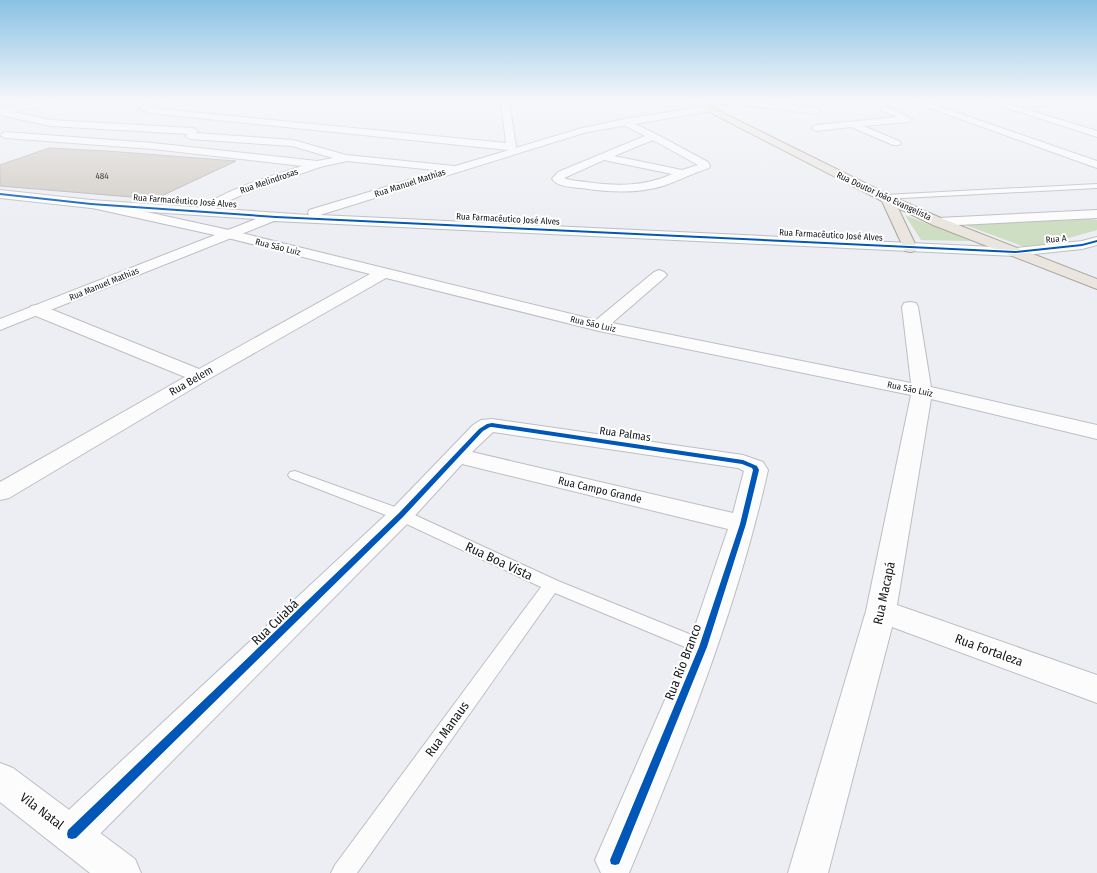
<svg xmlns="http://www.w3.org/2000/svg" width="1097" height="873" viewBox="0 0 1097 873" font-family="'Fira Sans Condensed',sans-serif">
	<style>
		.green { fill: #cddec3 }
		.building { fill: #d0cac2; stroke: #b3b3b4 }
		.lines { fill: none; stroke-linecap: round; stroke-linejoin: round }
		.service-casing { stroke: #bcbec2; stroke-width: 2 }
		.minor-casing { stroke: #bcbec2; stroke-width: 2 }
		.tertiary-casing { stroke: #bcbec2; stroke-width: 2 }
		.primary-casing { stroke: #aba598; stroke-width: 2 }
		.service { fill: #fcfcfd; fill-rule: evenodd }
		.minor { fill: #fcfcfd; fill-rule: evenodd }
		.tertiary { fill: #fcfcfd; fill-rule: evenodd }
		.primary { fill: #eae6df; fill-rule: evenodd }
		.cycleway-casing { stroke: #fff; stroke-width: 2 }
		.cycleway { fill: #0057b8; fill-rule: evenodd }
		.labels { text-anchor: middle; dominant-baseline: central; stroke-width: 4; stroke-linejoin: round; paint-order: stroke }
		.number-label { font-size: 9px; fill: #444445 }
		.far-street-label { font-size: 9px; fill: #16181b; stroke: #fff }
		.street-label { font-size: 11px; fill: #16181b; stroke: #fff }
		.near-street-label { font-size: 13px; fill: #16181b; stroke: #fff }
	</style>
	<rect width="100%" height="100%" fill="#eceef3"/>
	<g class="green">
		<polygon points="905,215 971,241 921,240"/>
		<polygon points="1090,219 1097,220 1097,230 1030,249 965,225"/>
	</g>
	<polygon class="building" points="49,148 107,151 236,161 155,199 0,186 0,165"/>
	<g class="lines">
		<defs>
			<g id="service">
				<polygon points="1097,184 1097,188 884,199 880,197 884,195"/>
				<polygon points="295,471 406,511 558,581 709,642 712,647 709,652 703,654 697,652 555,593 357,873 331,873 335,865 541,587 396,519 290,478 288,475 290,472"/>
			</g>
			<g id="minor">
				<polygon points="151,101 163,101 151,108 506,143 501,101 509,101 516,147 519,151 514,154 510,153 508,150 150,113 139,108"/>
				<polygon points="692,101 752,101 816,108 820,111 816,114 736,104 695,105 692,105"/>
				<polygon points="910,101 923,101 1097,161 1097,168"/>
				<polygon points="986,101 999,101 1017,107 1017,103 1020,103 1085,101 1084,104 1081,104 1019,107 1097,131 1097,137"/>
				<polygon points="885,106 912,119 908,122 863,126 899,141 901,143 899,145 893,145 851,127 816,131 811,128 816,125 897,117 882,111 881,109 882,107"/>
				<path d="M0,109L50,120L193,128L198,131L195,133L293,140L346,155L454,166L459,169L454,172L347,161L320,167L244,194L226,202L206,215H198L196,212L198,209C230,188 265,178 302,166L153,149L5,138L0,135L5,132L153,143L317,161L333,158L292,146L190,139L185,136L188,134L50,126L0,115Z"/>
				<path d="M625,119L656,134L708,162L710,166L709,168C693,173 678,181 663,186C636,194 608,192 581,188C571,187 558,187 552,179L558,172L645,136L622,124L620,122L622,120ZM653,140L698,165L682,170L614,156ZM604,160L672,174C645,187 615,186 586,182C579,181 571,181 564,178Z"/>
				<polygon points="92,200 229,230 596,320 654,272 659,270 664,272 667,275 664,278 612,323 911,383 902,307 904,303 910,302 916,303 918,307 931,387 1097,425 1097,439 931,399 897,605 1097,675 1097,703 892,627 828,873 788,873 866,611 911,395 599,331 386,278 207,380 9,498 0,500 0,482 185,377 31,314 29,310 31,306 37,305 43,306 199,369 370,274 228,238 88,207 86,204 88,201"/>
				<polygon points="1097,210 1097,218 938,226 933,225 931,222 933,219 938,218"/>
				<polygon points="1097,237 1097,245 1082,249 1015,256 1010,255 1008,252 1010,249 1015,248 1082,241"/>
				<path d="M492,419L743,455L763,462L768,470C737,609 684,742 629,873H601L595,860L688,647L728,529L462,464L410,521L86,848L72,853L58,848L53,834L58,820L392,509L473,425L481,420ZM493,432L738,468L744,471L733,513L472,452Z"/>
			</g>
			<g id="tertiary">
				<polygon points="41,101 58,101 54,103 0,115 0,109"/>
				<polygon points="708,106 711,107 712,109 711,111 587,132 320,215 1015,248 1020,249 1022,252 1020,255 1015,256 274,221 0,330 0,319 256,219 91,208 0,198 0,190 91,200 309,215 308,213 309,210 582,128 625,119"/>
				<polygon points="0,763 13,768 135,859 141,873 90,873 0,802"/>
			</g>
			<polygon id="primary" points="688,101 699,101 891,196 943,219 1097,279 1097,289 933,225 898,208 917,248 915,251 910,252 905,251 882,201"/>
		</defs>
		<use href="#service" class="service-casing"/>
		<use href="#minor" class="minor-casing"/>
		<use href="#tertiary" class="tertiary-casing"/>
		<use href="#primary" class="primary-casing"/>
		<use href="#service" class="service"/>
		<use href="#minor" class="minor"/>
		<use href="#tertiary" class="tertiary"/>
		<use href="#primary" class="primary"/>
		<defs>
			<g id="cycleway">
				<polygon points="0,193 91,203 276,216 1015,251 1082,244 1097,240 1097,242 1082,246 1015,253 276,218 91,205 0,195"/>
				<polygon points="492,423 743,460 757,466 759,470 746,524 707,647 619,864 615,865 611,864 610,860 699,647 740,524 753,470 752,468 742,464 492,427 490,427 483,431 403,517 76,838 72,839 68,838 67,834 68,830 399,513 479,429 487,424"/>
			</g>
		</defs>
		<use href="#cycleway" class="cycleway-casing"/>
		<use href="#cycleway" class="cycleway"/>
	</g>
	<linearGradient id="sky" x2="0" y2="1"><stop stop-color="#89c2e4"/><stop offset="0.45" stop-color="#f6f7fa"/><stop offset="1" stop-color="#f6f7fa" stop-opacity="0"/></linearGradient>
	<rect width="1097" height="223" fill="url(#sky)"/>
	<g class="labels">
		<g class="number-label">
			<text x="102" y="176">484</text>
		</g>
		<g class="far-street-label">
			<text transform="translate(269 181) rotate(-19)">Rua Melindrosas</text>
			<text transform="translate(410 183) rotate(-18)">Rua Manuel Mathias</text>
			<text transform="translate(884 196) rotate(25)">Rua Doutor João Evangelista</text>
			<text transform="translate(185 201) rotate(4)">Rua Farmacêutico José Alves</text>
			<text transform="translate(508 219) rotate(3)">Rua Farmacêutico José Alves</text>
			<text transform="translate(831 235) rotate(3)">Rua Farmacêutico José Alves</text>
			<text transform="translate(1056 239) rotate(-6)">Rua A</text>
			<text transform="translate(278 247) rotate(14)">Rua São Luiz</text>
			<text transform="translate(104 284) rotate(-22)">Rua Manuel Mathias</text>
			<text transform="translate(593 324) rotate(13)">Rua São Luiz</text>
			<text transform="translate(910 389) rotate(12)">Rua São Luiz</text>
		</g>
		<g class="street-label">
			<text transform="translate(191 381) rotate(-30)">Rua Belem</text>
			<text transform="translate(625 434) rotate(8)">Rua Palmas</text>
			<text transform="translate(600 490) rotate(13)">Rua Campo Grande</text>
		</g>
		<g class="near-street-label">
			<text transform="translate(499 561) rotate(25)">Rua Boa Vista</text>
			<text transform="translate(884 593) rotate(-78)">Rua Macapá</text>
			<text transform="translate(275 622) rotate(-44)">Rua Cuiabá</text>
			<text transform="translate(989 650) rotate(20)">Rua Fortaleza</text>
			<text transform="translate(683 662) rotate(-69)">Rua Rio Branco</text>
			<text transform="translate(447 729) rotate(-54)">Rua Manaus</text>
			<text transform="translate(42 811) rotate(37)">Vila Natal</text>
		</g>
	</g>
</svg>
